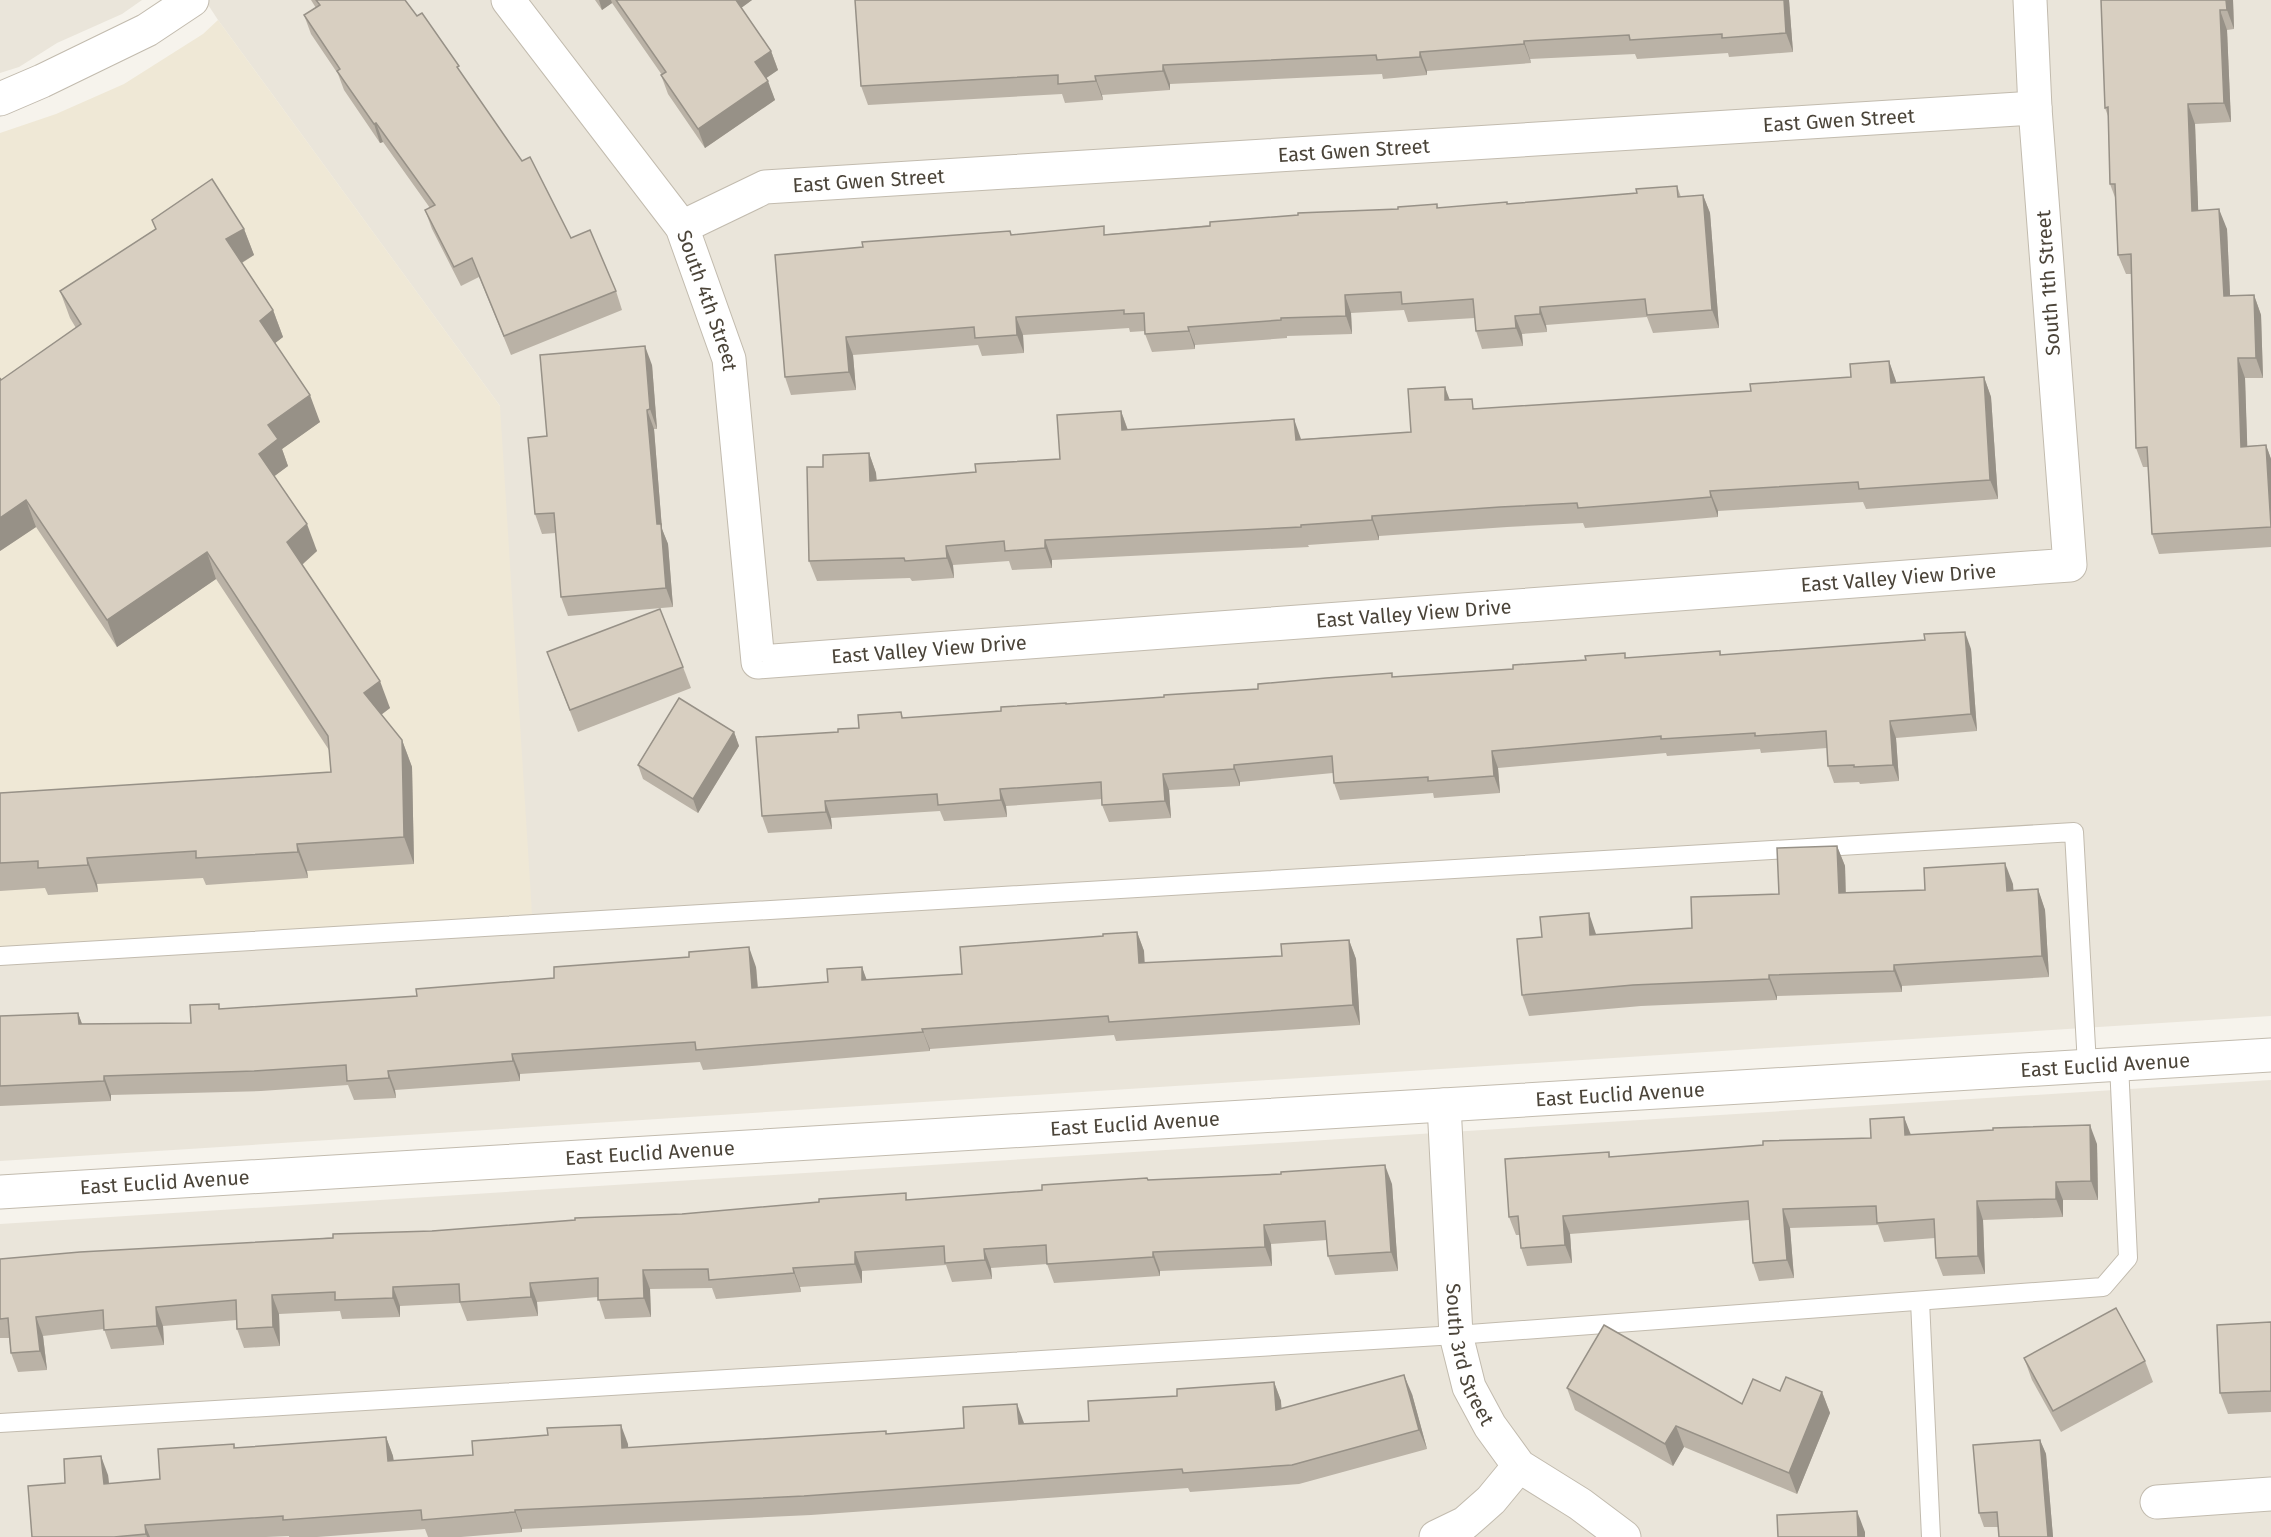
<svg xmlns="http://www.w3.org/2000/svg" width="2271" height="1537" viewBox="0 0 2271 1537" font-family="'Fira Sans',sans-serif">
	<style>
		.residential { fill: #eae5da }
		.education { fill: #efe8d6 }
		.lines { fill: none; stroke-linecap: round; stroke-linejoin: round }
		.lane-casing { stroke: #c2bbae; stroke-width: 20 }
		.street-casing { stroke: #c2bbae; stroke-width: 35 }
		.lane { stroke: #fff; stroke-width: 18 }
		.street { stroke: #fff; stroke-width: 33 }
		.wall { fill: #bab2a6 }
		.shaded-wall { fill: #979187 }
		.building { fill: #d8cfc1; stroke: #979187; stroke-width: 1.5 }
		.labels { text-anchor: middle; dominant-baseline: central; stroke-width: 4.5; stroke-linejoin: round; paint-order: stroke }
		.street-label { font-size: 20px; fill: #4b4439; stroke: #fff }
	</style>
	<rect width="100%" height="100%" fill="#f6f3ec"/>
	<g class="residential">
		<polygon points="0,0 142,0 122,14 57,43 19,67 0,73"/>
		<polygon points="205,0 2271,0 2271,1016 0,1161 0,948 500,406 218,20"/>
		<polygon points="2271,1080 2271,1537 0,1537 0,1224"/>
	</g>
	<polygon class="education" points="218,20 500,406 532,914 0,949 0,133 56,114 124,84 203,34"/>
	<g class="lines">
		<defs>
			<g id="lane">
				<polyline points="0,956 2074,832 2087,1065"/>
				<polyline points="1920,1301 1931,1537"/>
				<polyline points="0,1423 1456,1335 2103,1287 2128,1258 2119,1064"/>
			</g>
			<g id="street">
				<path id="s1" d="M508,0L682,227L729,359L758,662L2070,565L2035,108L2030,0"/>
				<polyline points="0,99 42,81 147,30 192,0"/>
				<path id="s2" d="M682,227L765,187L2035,108"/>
				<path id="s3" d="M1444,1105L1456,1335L1469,1387L1490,1426L1519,1466L1580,1504L1624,1537"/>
				<path id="s4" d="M0,1192L2271,1055"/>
				<polyline points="2157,1502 2271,1494"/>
				<polyline points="1436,1537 1465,1523 1491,1500 1519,1466"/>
			</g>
		</defs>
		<use href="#lane" class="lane-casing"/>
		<use href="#street" class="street-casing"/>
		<use href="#lane" class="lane"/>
		<use href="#street" class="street"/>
	</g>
	<g class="wall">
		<polygon points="311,0 405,0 417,16 462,75 571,238 616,291 622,310 511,355 479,277 461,286 432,229 425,210 430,208 383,142 380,143 344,90 338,74 311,34 304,15 316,8"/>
		<polygon points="595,0 752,0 741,8 771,51 778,70 766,78 775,100 705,148 668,94 661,75 662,75 612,3 602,10"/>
		<polygon points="1789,0 1793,52 1729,57 1728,53 1637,59 1635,54 1530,59 1531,63 1427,71 1427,75 1383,79 1382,74 1170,84 1170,90 1102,95 1103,100 1065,103 1062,94 868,105 861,86"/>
		<polygon points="2101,0 2233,0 2234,29 2227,30 2231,122 2195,124 2198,210 2227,229 2230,296 2254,295 2261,315 2263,378 2245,378 2247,446 2266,445 2271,459 2271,547 2159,554 2152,534 2148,467 2143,467 2136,448 2131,274 2126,274 2118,255 2116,200 2110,184 2108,116 2105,108"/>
		<polygon points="1677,186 1681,197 1703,195 1710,213 1719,328 1653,333 1647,317 1546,325 1547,332 1522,334 1523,346 1482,349 1476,331 1475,318 1408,322 1404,310 1351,313 1352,334 1287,336 1287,338 1195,345 1195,349 1152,352 1145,334 1145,331 1130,332 1129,328 1023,335 1024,353 982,356 978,345 853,355 856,390 791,395 785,377 863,247 1010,231 1012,235 1107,234 1398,209 1437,204 1438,208 1508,204 1637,193"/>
		<polygon points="152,220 244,229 254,255 242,263 273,310 283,337 275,343 320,422 282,449 288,466 274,476 317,551 302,565 390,708 381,715 402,740 412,767 414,864 307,871 308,878 206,885 203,878 97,884 98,892 48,895 45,888 0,891 0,793 331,772 329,750 216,579 117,647 36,527 0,551 76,328 70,318 60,291 156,230"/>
		<polygon points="1889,361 1896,383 1984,377 1991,397 1998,499 1866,509 1863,502 1718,511 1718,517 1649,523 1585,528 1583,523 1507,527 1379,536 1379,540 1308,545 1309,547 1052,560 1052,568 1012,570 1009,561 953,565 954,578 912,581 910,578 817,581 809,561 823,467 869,453 876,473 877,480 976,472 1060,459 1121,411 1128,430 1301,439 1411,432 1450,400 1476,409 1751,391 1851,377"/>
		<polygon points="652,365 657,429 654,429 662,529 668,544 673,607 568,616 561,597 556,533 542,534 535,514 547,436"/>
		<polygon points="1971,649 1977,731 1896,738 1899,781 1860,784 1859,782 1834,783 1828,766 1827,748 1761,753 1760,749 1667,756 1666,753 1498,768 1500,793 1434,798 1433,793 1340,800 1334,783 1333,773 1240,782 1240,786 1169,790 1171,818 1109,822 1102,805 1102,799 1006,806 1007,817 944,821 940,811 831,818 832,829 768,833 762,816 838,732 859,728 901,712 903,718 1001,711 1066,704 1164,697 1394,677 1513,669 1627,658 1720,651 1721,655"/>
		<polygon points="683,667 691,688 578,732 555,673"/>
		<polygon points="734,732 739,746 698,813 643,779 638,765"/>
		<polygon points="1837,846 1845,866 1846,893 1925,890 2013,884 2013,890 2038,889 2045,910 2049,977 1902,986 1902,992 1777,996 1777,1000 1641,1006 1529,1016 1522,995 1596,935 1692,928 1779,894"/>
		<polygon points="1137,932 1144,951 1144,963 1282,956 1349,940 1356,959 1360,1025 1116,1041 1114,1035 930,1049 930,1051 703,1070 700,1062 520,1074 520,1081 395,1090 396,1098 354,1100 348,1085 261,1091 111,1095 111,1101 0,1106 0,1016 78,1013 82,1024 191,1023 221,1009 417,996 756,967 758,987 828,982 862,967 866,980 962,974 1103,936"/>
		<polygon points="1904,1117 1910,1135 2097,1144 2098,1200 2063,1200 2063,1217 1983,1220 1985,1274 1943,1276 1936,1258 1935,1238 1884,1242 1878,1225 1790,1228 1794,1278 1759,1281 1753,1263 1749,1220 1570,1234 1572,1263 1527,1266 1521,1248 1520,1235 1516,1235 1509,1217 1609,1152 1610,1157 1871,1138"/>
		<polygon points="1147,1178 1148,1180 1392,1184 1398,1271 1335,1275 1328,1256 1327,1240 1271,1244 1272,1266 1160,1271 1160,1276 1054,1283 1047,1264 991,1268 992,1279 952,1282 946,1265 862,1271 862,1283 800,1287 801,1292 716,1299 712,1288 650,1289 651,1317 605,1319 598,1297 537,1302 538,1316 467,1321 460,1303 400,1306 400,1317 342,1319 340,1311 279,1314 280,1346 244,1348 237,1329 237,1320 163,1326 164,1345 111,1349 104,1329 43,1336 47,1370 18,1372 11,1353 9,1338 0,1338 0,1259 908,1200 1042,1190"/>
		<polygon points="2271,1322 2271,1412 2228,1414 2220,1393"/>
		<polygon points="2024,1358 2145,1361 2153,1382 2061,1432 2032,1380"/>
		<polygon points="1274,1382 1281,1401 1281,1409 1412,1394 1427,1449 1299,1484 1190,1492 1188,1488 811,1515 522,1529 522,1532 461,1537 428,1537 425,1529 317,1537 289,1537 289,1536 266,1537 32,1537 65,1483 108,1475 109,1484 160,1479 234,1444 235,1448 386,1437 393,1456 394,1461 628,1444 628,1448 886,1431 886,1434 1025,1424 1089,1421 1177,1396"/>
		<polygon points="1567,1388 1742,1404 1780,1391 1822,1392 1830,1413 1797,1494 1684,1447 1673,1466 1575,1410"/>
		<polygon points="2040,1440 2046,1454 2053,1537 1999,1537 1998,1527 1984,1527 1979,1513"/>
	</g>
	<g class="shaded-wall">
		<polygon points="599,0 611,0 612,3 602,10"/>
		<polygon points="733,0 752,0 737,11"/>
		<polygon points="1784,0 1789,0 1793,52 1786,33"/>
		<polygon points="2226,0 2233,0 2234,29 2227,10"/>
		<polygon points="2220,10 2227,30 2231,122 2224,103"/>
		<polygon points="1524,41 1530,59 1531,63 1524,44"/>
		<polygon points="771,51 778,70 762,81 755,62"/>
		<polygon points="1420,52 1427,71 1427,75 1420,57"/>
		<polygon points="1163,65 1170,84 1170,90 1163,71"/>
		<polygon points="1095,76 1102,95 1103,100 1096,81"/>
		<polygon points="768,81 775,100 705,148 698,129"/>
		<polygon points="2188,104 2195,124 2199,231 2192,211"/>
		<polygon points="376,123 383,142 380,143 374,124"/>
		<polygon points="1703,195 1710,213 1719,328 1712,310"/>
		<polygon points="2219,209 2227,229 2231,316 2224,296"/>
		<polygon points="244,229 254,255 236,266 226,239"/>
		<polygon points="1345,295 1351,313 1352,334 1346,316"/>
		<polygon points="2254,295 2261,315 2263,378 2256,358"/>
		<polygon points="1540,307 1546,325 1547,332 1540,314"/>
		<polygon points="273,310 283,337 270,347 260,321"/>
		<polygon points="1515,316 1522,334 1523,346 1516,328"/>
		<polygon points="1016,317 1023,335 1024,353 1017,335"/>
		<polygon points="1188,327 1195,345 1195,349 1189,331"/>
		<polygon points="846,337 853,355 856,390 849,372"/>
		<polygon points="645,346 652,365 657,429 650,409"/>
		<polygon points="2238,358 2245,378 2248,467 2241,447"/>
		<polygon points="1889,361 1896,381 1898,403 1891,383"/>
		<polygon points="1984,377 1991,397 1998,499 1990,480"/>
		<polygon points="1445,387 1452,406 1445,400"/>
		<polygon points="310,395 320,422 282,449 288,466 268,481 259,454 268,425"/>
		<polygon points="647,410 654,429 662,529 668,544 673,607 666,588 657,524"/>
		<polygon points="1121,411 1128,431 1122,430"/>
		<polygon points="1294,419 1301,439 1296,440"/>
		<polygon points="2266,445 2271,459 2271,528 2271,527"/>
		<polygon points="869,453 876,473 877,500 870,481"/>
		<polygon points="1710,491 1718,511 1718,517 1711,497"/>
		<polygon points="26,500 36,527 0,551 0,518"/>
		<polygon points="1372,516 1379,536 1379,540 1372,520"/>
		<polygon points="307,524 317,551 297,569 287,542"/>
		<polygon points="1045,540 1052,560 1052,568 1045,548"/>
		<polygon points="946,546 953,565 954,578 947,558"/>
		<polygon points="207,552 216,579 117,647 107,620"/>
		<polygon points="1965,632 1971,649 1977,731 1971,714"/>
		<polygon points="380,681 390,708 374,720 364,693"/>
		<polygon points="1890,721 1896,738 1899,781 1893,765"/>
		<polygon points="734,732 739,746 698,813 693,799"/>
		<polygon points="402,740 412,767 414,864 404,837"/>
		<polygon points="1492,751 1498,768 1500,793 1494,776"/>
		<polygon points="1234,765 1240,782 1240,786 1234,769"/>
		<polygon points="1163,774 1169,790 1171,818 1165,801"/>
		<polygon points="1000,789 1006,806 1007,817 1001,800"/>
		<polygon points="825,801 831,818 832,829 826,812"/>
		<polygon points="297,844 307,871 308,878 298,852"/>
		<polygon points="1837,846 1845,866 1846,914 1839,893"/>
		<polygon points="87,858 97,884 98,892 88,865"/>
		<polygon points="2005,863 2013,884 2015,912 2007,891"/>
		<polygon points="2038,889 2045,910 2049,977 2042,956"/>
		<polygon points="1589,913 1596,934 1598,956 1590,935"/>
		<polygon points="1137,932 1144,951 1146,982 1139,963"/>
		<polygon points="1349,940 1356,959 1360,1025 1353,1005"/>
		<polygon points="749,947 756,967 759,1007 752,988"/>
		<polygon points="1894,965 1902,986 1902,992 1894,971"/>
		<polygon points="862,967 869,986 862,980"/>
		<polygon points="1769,975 1777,996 1777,1000 1769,979"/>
		<polygon points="78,1013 85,1032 79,1024"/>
		<polygon points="922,1029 930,1049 930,1051 923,1032"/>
		<polygon points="512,1054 520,1074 520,1081 513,1061"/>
		<polygon points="388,1071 395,1090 396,1098 389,1078"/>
		<polygon points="104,1076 111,1095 111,1101 104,1081"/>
		<polygon points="1904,1117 1911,1135 1905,1135"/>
		<polygon points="2090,1125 2097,1144 2098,1200 2091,1181"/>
		<polygon points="1385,1165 1392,1184 1398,1271 1391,1252"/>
		<polygon points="2056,1182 2063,1200 2063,1217 2056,1199"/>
		<polygon points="1977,1201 1983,1220 1985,1274 1978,1256"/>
		<polygon points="1783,1209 1790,1228 1794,1278 1787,1260"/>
		<polygon points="1563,1216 1570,1234 1572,1263 1565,1245"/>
		<polygon points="1264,1225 1271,1244 1272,1266 1265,1247"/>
		<polygon points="984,1249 991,1268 992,1279 985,1260"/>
		<polygon points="855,1252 862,1271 862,1283 855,1264"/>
		<polygon points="1153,1252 1160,1271 1160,1276 1153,1257"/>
		<polygon points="793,1268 800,1287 801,1292 794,1273"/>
		<polygon points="643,1270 650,1289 651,1317 644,1298"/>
		<polygon points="530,1283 537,1302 538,1316 531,1297"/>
		<polygon points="393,1287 400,1306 400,1317 393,1298"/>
		<polygon points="272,1295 279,1314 280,1346 273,1327"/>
		<polygon points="156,1307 163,1326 164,1345 157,1326"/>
		<polygon points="36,1317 43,1336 47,1370 40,1351"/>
		<polygon points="1404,1375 1412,1394 1427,1449 1419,1430"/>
		<polygon points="1274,1382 1281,1401 1283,1429 1276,1410"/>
		<polygon points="1822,1392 1830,1413 1797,1494 1789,1473"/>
		<polygon points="1017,1404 1024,1423 1026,1444 1019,1424"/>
		<polygon points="621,1425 628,1444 629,1467 622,1448"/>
		<polygon points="1676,1426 1684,1447 1673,1466 1665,1444"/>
		<polygon points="386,1437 393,1456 395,1480 388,1461"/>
		<polygon points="2040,1440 2046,1454 2053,1537 2048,1537"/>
		<polygon points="101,1456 108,1475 111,1503 104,1484"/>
		<polygon points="515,1510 522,1529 522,1532 515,1512"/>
		<polygon points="1857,1511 1865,1532 1865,1537 1858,1537"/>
		<polygon points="145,1525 150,1537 147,1537 146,1534"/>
	</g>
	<g class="building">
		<polygon points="316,0 405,0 417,16 422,13 459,66 457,67 522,161 530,157 571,238 590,230 616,291 504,336 472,258 454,267 425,210 435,205 376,123 374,124 337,71 340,69 304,15 320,5"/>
		<polygon points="616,0 736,0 771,51 755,62 768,81 698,129 661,75 666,72"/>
		<polygon points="855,0 1784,0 1786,33 1722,38 1722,34 1630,40 1629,35 1524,41 1524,44 1420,52 1420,57 1377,60 1376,55 1163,65 1163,71 1095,76 1096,81 1058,84 1058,75 861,86"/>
		<polygon points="2101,0 2226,0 2227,10 2220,10 2224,103 2188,104 2192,211 2219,209 2224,296 2254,295 2256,358 2238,358 2241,447 2266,445 2271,527 2152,534 2147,447 2136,448 2131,254 2118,255 2115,184 2110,184 2108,107 2105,108"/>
		<polygon points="212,179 244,229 226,239 273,310 260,321 310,395 268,425 278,439 259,454 307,524 287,542 380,681 364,693 402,740 404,837 297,844 298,852 196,858 196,851 87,858 88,865 38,868 38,861 0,863 0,793 331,772 328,736 207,552 107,620 26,500 0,518 0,378 1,380 81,324 60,291 156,229 152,220"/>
		<polygon points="1677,186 1678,197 1703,195 1712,310 1647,315 1645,299 1540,307 1540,314 1515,316 1516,328 1476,331 1473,299 1402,304 1401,292 1345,295 1346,316 1281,318 1281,320 1188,327 1189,331 1145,334 1144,313 1124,314 1124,310 1016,317 1017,335 975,338 974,327 846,337 849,372 785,377 775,255 863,247 862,242 1010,231 1011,235 1104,226 1104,235 1210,226 1210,222 1298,215 1298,213 1398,209 1398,207 1437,204 1437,208 1507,202 1507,204 1637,193 1636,189"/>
		<polygon points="645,346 650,409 647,410 657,524 661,524 666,588 561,597 554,513 535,514 528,438 547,436 540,355"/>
		<polygon points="1889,361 1891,383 1984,377 1990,480 1859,489 1858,482 1710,491 1711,497 1642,503 1578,508 1577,503 1500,507 1372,516 1372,520 1301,525 1301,527 1045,540 1045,548 1005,551 1004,541 946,546 947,558 905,561 904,558 809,561 807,467 823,467 823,455 869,453 870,481 976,472 975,464 1060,459 1057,415 1121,411 1122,430 1294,419 1296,440 1411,432 1408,389 1445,387 1445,400 1472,399 1473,409 1751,391 1750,384 1851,377 1850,364"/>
		<polygon points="660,609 683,667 570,710 547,652"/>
		<polygon points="1965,632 1971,714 1890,721 1893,765 1854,767 1854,765 1828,766 1826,731 1755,736 1755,733 1661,739 1661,736 1492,751 1494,776 1428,781 1428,777 1334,783 1332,756 1234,765 1234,769 1163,774 1165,801 1102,805 1101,782 1000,789 1001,800 938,805 937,794 825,801 826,812 762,816 756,737 838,732 838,729 859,728 858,715 901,712 902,718 1001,711 1001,707 1066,703 1066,704 1164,697 1164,695 1258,689 1258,684 1326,678 1392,673 1392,677 1513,669 1513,665 1586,660 1585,656 1625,653 1625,658 1720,651 1720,655 1925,640 1924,634"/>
		<polygon points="679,698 734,732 693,799 638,765"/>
		<polygon points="1837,846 1839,893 1925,890 1924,868 2005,863 2007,891 2038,889 2042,956 1894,965 1894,971 1769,975 1769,979 1633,985 1522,995 1517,939 1542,937 1540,917 1589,913 1590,935 1692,928 1691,897 1779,894 1777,848"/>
		<polygon points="1137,932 1139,963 1282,956 1281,944 1349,940 1353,1005 1109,1022 1108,1016 922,1029 923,1032 696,1050 695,1042 512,1054 513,1061 388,1071 389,1078 347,1081 346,1065 254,1071 104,1076 104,1081 0,1086 0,1016 78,1013 79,1024 191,1023 190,1005 219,1004 219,1009 417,996 416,989 554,978 554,967 689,957 689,952 749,947 752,988 828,982 827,969 862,967 862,980 962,974 960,947 1103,936 1103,934"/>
		<polygon points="1904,1117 1905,1135 1993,1130 1993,1128 2090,1125 2091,1181 2056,1182 2056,1199 1977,1201 1978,1256 1936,1258 1934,1219 1877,1223 1876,1206 1783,1209 1787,1260 1753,1263 1748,1201 1563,1216 1565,1245 1521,1248 1518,1216 1509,1217 1505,1159 1609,1152 1609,1157 1763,1145 1763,1141 1871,1138 1870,1119"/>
		<polygon points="1385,1165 1391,1252 1328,1256 1325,1221 1264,1225 1265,1247 1153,1252 1153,1257 1047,1264 1046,1245 984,1249 985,1260 945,1263 944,1246 855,1252 855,1264 793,1268 794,1273 709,1280 708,1269 643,1270 644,1298 598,1300 598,1278 530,1283 531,1297 460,1302 459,1284 393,1287 393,1298 335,1300 335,1292 272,1295 273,1327 237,1329 236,1300 156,1307 157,1326 104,1330 103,1310 36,1317 40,1351 11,1353 8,1318 0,1319 0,1259 80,1252 333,1238 333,1234 432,1231 575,1220 575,1218 682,1214 819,1202 819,1199 906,1193 906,1200 1042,1190 1042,1185 1147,1178 1148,1180 1281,1174 1281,1172"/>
		<polygon points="2116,1308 2145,1361 2053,1411 2024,1358"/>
		<polygon points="2271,1322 2271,1391 2220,1393 2217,1325"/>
		<polygon points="1604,1325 1742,1404 1753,1379 1780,1391 1786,1377 1822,1392 1789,1473 1676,1426 1665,1444 1567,1388"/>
		<polygon points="1404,1375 1419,1430 1292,1465 1183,1473 1182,1469 804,1496 515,1510 515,1512 422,1520 421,1510 283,1520 283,1516 145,1525 146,1534 114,1537 32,1537 28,1486 65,1483 64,1459 101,1456 104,1484 160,1479 158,1449 234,1444 234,1448 386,1437 388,1461 473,1455 472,1441 548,1435 547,1428 621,1425 622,1448 886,1431 886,1434 964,1428 963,1407 1017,1404 1019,1424 1089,1421 1088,1401 1177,1396 1177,1389 1274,1382 1276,1410"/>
		<polygon points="2040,1440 2048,1537 1999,1537 1997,1512 1979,1513 1973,1445"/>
		<polygon points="1857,1511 1858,1537 1778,1537 1777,1515"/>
	</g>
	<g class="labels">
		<g class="street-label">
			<text stroke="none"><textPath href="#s2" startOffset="1168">East Gwen Street</textPath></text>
			<text stroke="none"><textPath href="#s2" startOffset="682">East Gwen Street</textPath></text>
			<text stroke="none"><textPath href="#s2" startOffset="196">East Gwen Street</textPath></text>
			<text transform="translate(2048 283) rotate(-94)">South 1th Street</text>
			<text stroke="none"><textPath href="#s1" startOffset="364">South 4th Street</textPath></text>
			<text stroke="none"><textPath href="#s1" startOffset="1874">East Valley View Drive</textPath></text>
			<text stroke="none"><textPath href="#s1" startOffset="1388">East Valley View Drive</textPath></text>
			<text stroke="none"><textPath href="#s1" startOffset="902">East Valley View Drive</textPath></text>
			<text stroke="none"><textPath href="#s4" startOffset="2109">East Euclid Avenue</textPath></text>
			<text stroke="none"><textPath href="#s4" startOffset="1623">East Euclid Avenue</textPath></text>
			<text stroke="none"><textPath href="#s4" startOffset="1137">East Euclid Avenue</textPath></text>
			<text stroke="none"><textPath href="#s4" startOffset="651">East Euclid Avenue</textPath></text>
			<text stroke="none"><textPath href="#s4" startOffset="165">East Euclid Avenue</textPath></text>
			<text stroke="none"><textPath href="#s3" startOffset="252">South 3rd Street</textPath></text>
		</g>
	</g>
</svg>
